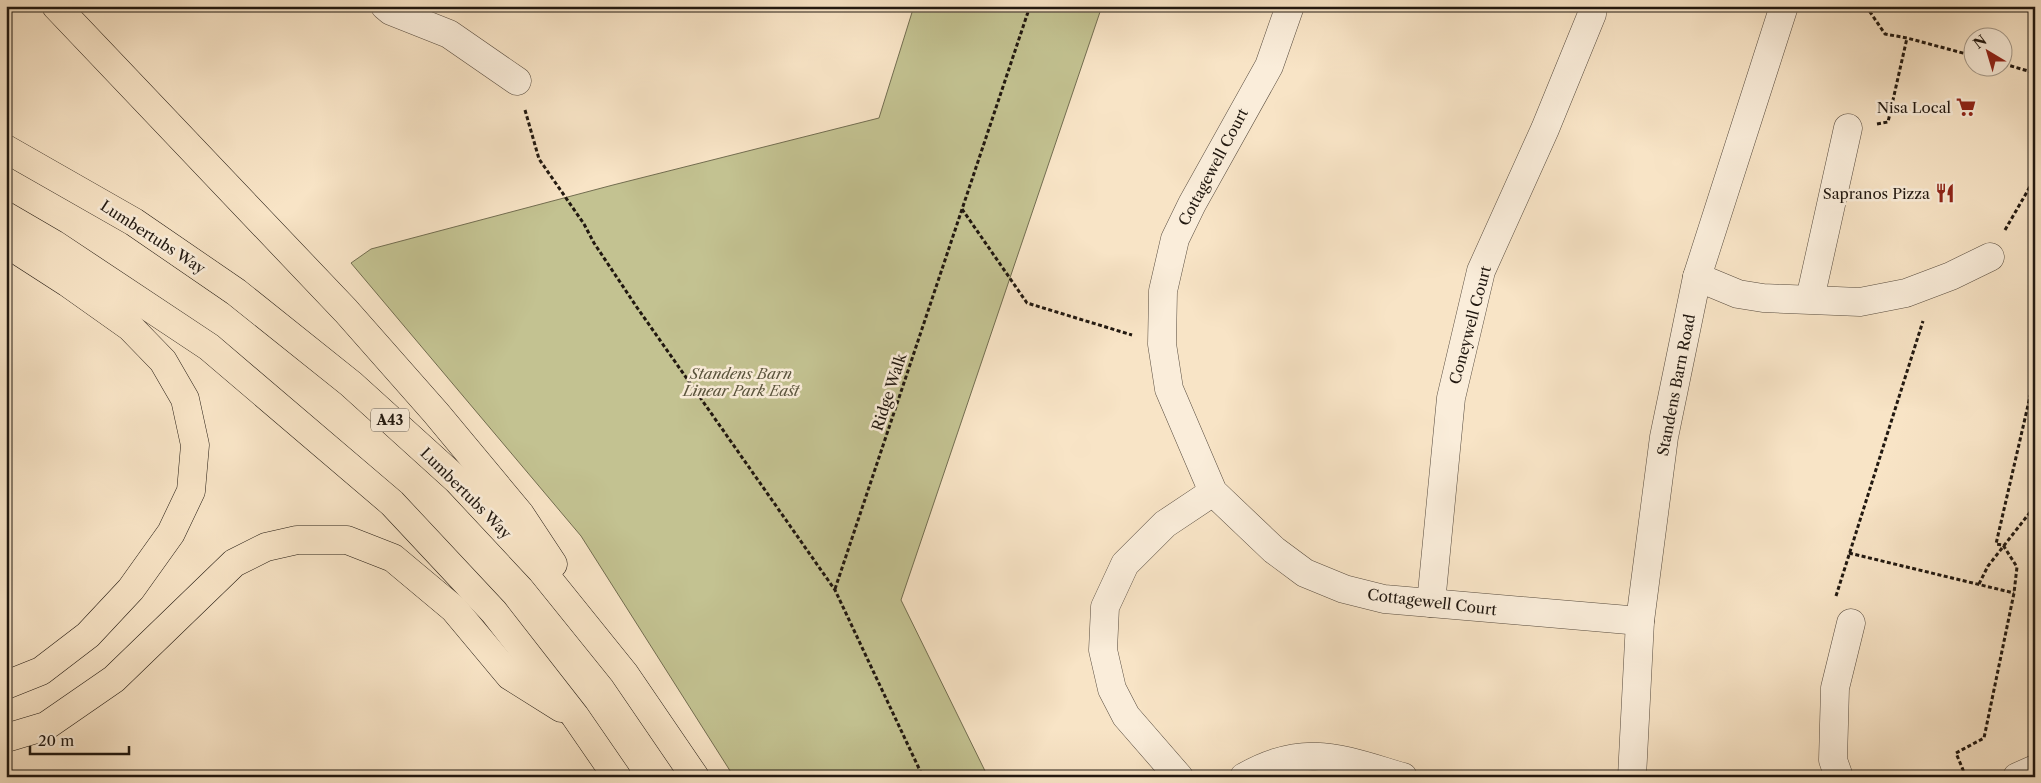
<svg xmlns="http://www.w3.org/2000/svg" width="2041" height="783" viewBox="0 0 2041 783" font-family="'Libre Caslon Text',serif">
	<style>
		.green { fill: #c3c291; stroke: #726d50 }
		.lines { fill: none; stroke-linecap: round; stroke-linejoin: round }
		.street-casing { stroke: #574b3e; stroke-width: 29 }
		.highway-casing { stroke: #211810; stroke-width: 29 }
		.path { stroke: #211810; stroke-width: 3; stroke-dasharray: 4 2.5; stroke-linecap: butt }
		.street { stroke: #faedda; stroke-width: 28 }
		.highway { stroke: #f8e4c6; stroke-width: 28 }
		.labels { text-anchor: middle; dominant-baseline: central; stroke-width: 5; stroke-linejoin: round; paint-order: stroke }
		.shield { fill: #faedda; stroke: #62584d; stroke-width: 1 }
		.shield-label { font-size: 14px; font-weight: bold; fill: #211810 }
		.poi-label { font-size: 15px; fill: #211810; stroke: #faedda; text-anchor: end }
		.street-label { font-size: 15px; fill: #211810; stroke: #faedda }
		.park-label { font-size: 15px; font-style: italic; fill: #5a543d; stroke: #faedda }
	</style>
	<rect width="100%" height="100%" fill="#f8e4c6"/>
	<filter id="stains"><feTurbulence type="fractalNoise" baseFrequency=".004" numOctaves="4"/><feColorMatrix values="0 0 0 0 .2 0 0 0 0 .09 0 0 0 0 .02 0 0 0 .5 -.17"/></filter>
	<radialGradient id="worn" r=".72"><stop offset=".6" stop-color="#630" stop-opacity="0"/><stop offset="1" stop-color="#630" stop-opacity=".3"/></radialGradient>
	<polygon class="green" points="914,6 1102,6 901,600 988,777 734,777 581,536 351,263 371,249 613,185 879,118"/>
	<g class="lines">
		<defs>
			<g id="street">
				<polyline points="385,6 391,11 449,34 517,81"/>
				<polyline points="1290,6 1269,66 1192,204 1175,239 1163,291 1162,344 1169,389 1213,492 1274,550 1305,573 1344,589 1384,599 1640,621"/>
				<polyline points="1697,277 1738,294 1763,298 1860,302 1906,293 1951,276 1990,257"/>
				<polyline points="1810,299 1848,128"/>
				<polyline points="1431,603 1451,398 1481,271 1545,129 1592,14 1593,6"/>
				<polyline points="1179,777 1126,716 1112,689 1103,650 1105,607 1125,564 1165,524 1213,492"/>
				<path d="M1244,777C1305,742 1341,759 1403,777"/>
				<polyline points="1632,777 1640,621 1664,437 1697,277 1784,6"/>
				<polyline points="1839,777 1833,760 1835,688 1851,623"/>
				<polyline points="2017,777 2035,769"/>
			</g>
			<g id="highway">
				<polyline points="56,6 346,311 436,413 520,514 553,564"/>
				<polyline points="6,149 134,222 236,292 351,384 457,480 541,570 624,673 695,777"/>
				<polyline points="6,216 54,244 209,347 392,503 494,612 575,716 617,777"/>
				<polyline points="6,243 68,283 130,327 163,361 185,399 195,445 191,491 171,533 131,589 88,635 41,671 6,685"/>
				<polyline points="6,738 46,726 114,679 234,563 266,547 297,540 347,540 393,558 454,609 510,676 561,708"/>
			</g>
		</defs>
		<use href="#street" class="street-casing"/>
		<use href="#highway" class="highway-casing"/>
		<g class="path">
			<polyline points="1866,6 1885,34 1907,38 1974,56"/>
			<polyline points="2004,64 2035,73"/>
			<polyline points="525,110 539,159 584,224 594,243 636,306 835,590 923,777"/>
			<polyline points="1877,124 1888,122 1907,38"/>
			<polyline points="962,209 1027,303 1132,335"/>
			<polyline points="2005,230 2035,178"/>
			<polyline points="1849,553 2014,593"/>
			<polyline points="1979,584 1988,566 2035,506"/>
			<polyline points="835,589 1030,6"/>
			<polyline points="1836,596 1923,321"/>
			<polyline points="1966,777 1956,753 1984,738 2014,593 2017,567 2003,545 1996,544 2035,375"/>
		</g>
		<use href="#street" class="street"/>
		<use href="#highway" class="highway"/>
	</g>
	<defs>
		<symbol id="supermarket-bare" viewBox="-9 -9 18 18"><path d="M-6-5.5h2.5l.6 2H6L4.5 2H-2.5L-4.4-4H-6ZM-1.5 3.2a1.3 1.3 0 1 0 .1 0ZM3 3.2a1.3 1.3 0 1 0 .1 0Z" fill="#8f2418" stroke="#faedda" stroke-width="2.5" paint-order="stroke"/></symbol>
		<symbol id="restaurant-bare" viewBox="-9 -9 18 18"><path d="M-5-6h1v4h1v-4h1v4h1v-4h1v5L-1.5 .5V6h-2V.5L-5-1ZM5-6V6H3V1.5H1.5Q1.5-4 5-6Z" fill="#8f2418" stroke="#faedda" stroke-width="2.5" paint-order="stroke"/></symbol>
	</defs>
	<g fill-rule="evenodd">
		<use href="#supermarket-bare" x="1952" y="93" width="28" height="28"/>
		<use href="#restaurant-bare" x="1931" y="179" width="28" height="28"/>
	</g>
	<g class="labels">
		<rect class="shield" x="371" y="408.5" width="38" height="23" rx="4"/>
		<g class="shield-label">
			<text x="390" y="420">A43</text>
		</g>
		<g class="poi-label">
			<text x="1951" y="107">Nisa Local</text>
			<text x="1930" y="193">Sapranos Pizza</text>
		</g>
		<g class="street-label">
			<text transform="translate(1213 167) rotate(-62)">Cottagewell Court</text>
			<text transform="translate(153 237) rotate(33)">Lumbertubs Way</text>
			<text transform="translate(1470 325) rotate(-75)">Coneywell Court</text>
			<text transform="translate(1676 385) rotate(-79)">Standens Barn Road</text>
			<text transform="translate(889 392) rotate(-72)">Ridge Walk</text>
			<text transform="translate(466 493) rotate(45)">Lumbertubs Way</text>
			<text transform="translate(1432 602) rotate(7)">Cottagewell Court</text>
		</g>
		<g class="park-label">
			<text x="741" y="373">Standens Barn<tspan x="741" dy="17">Linear Park East</tspan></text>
		</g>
	</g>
	<rect width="2041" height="783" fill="none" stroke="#f8e4c6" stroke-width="25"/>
	<rect x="8" y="8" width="2026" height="768" fill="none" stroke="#211810" stroke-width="2.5"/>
	<rect x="12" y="12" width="2016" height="758" fill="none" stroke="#211810"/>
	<g transform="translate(1988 52) rotate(322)"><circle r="24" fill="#faedda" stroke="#a39889"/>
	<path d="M0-4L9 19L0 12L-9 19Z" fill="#8f2418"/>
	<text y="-8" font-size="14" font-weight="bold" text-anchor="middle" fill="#211810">N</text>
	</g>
	<path d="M30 746v8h99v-8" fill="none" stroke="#211810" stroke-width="2.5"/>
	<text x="38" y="746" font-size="15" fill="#211810" stroke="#faedda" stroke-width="4" paint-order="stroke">20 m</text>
	<rect width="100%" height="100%" filter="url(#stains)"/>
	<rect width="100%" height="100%" fill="url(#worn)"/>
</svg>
